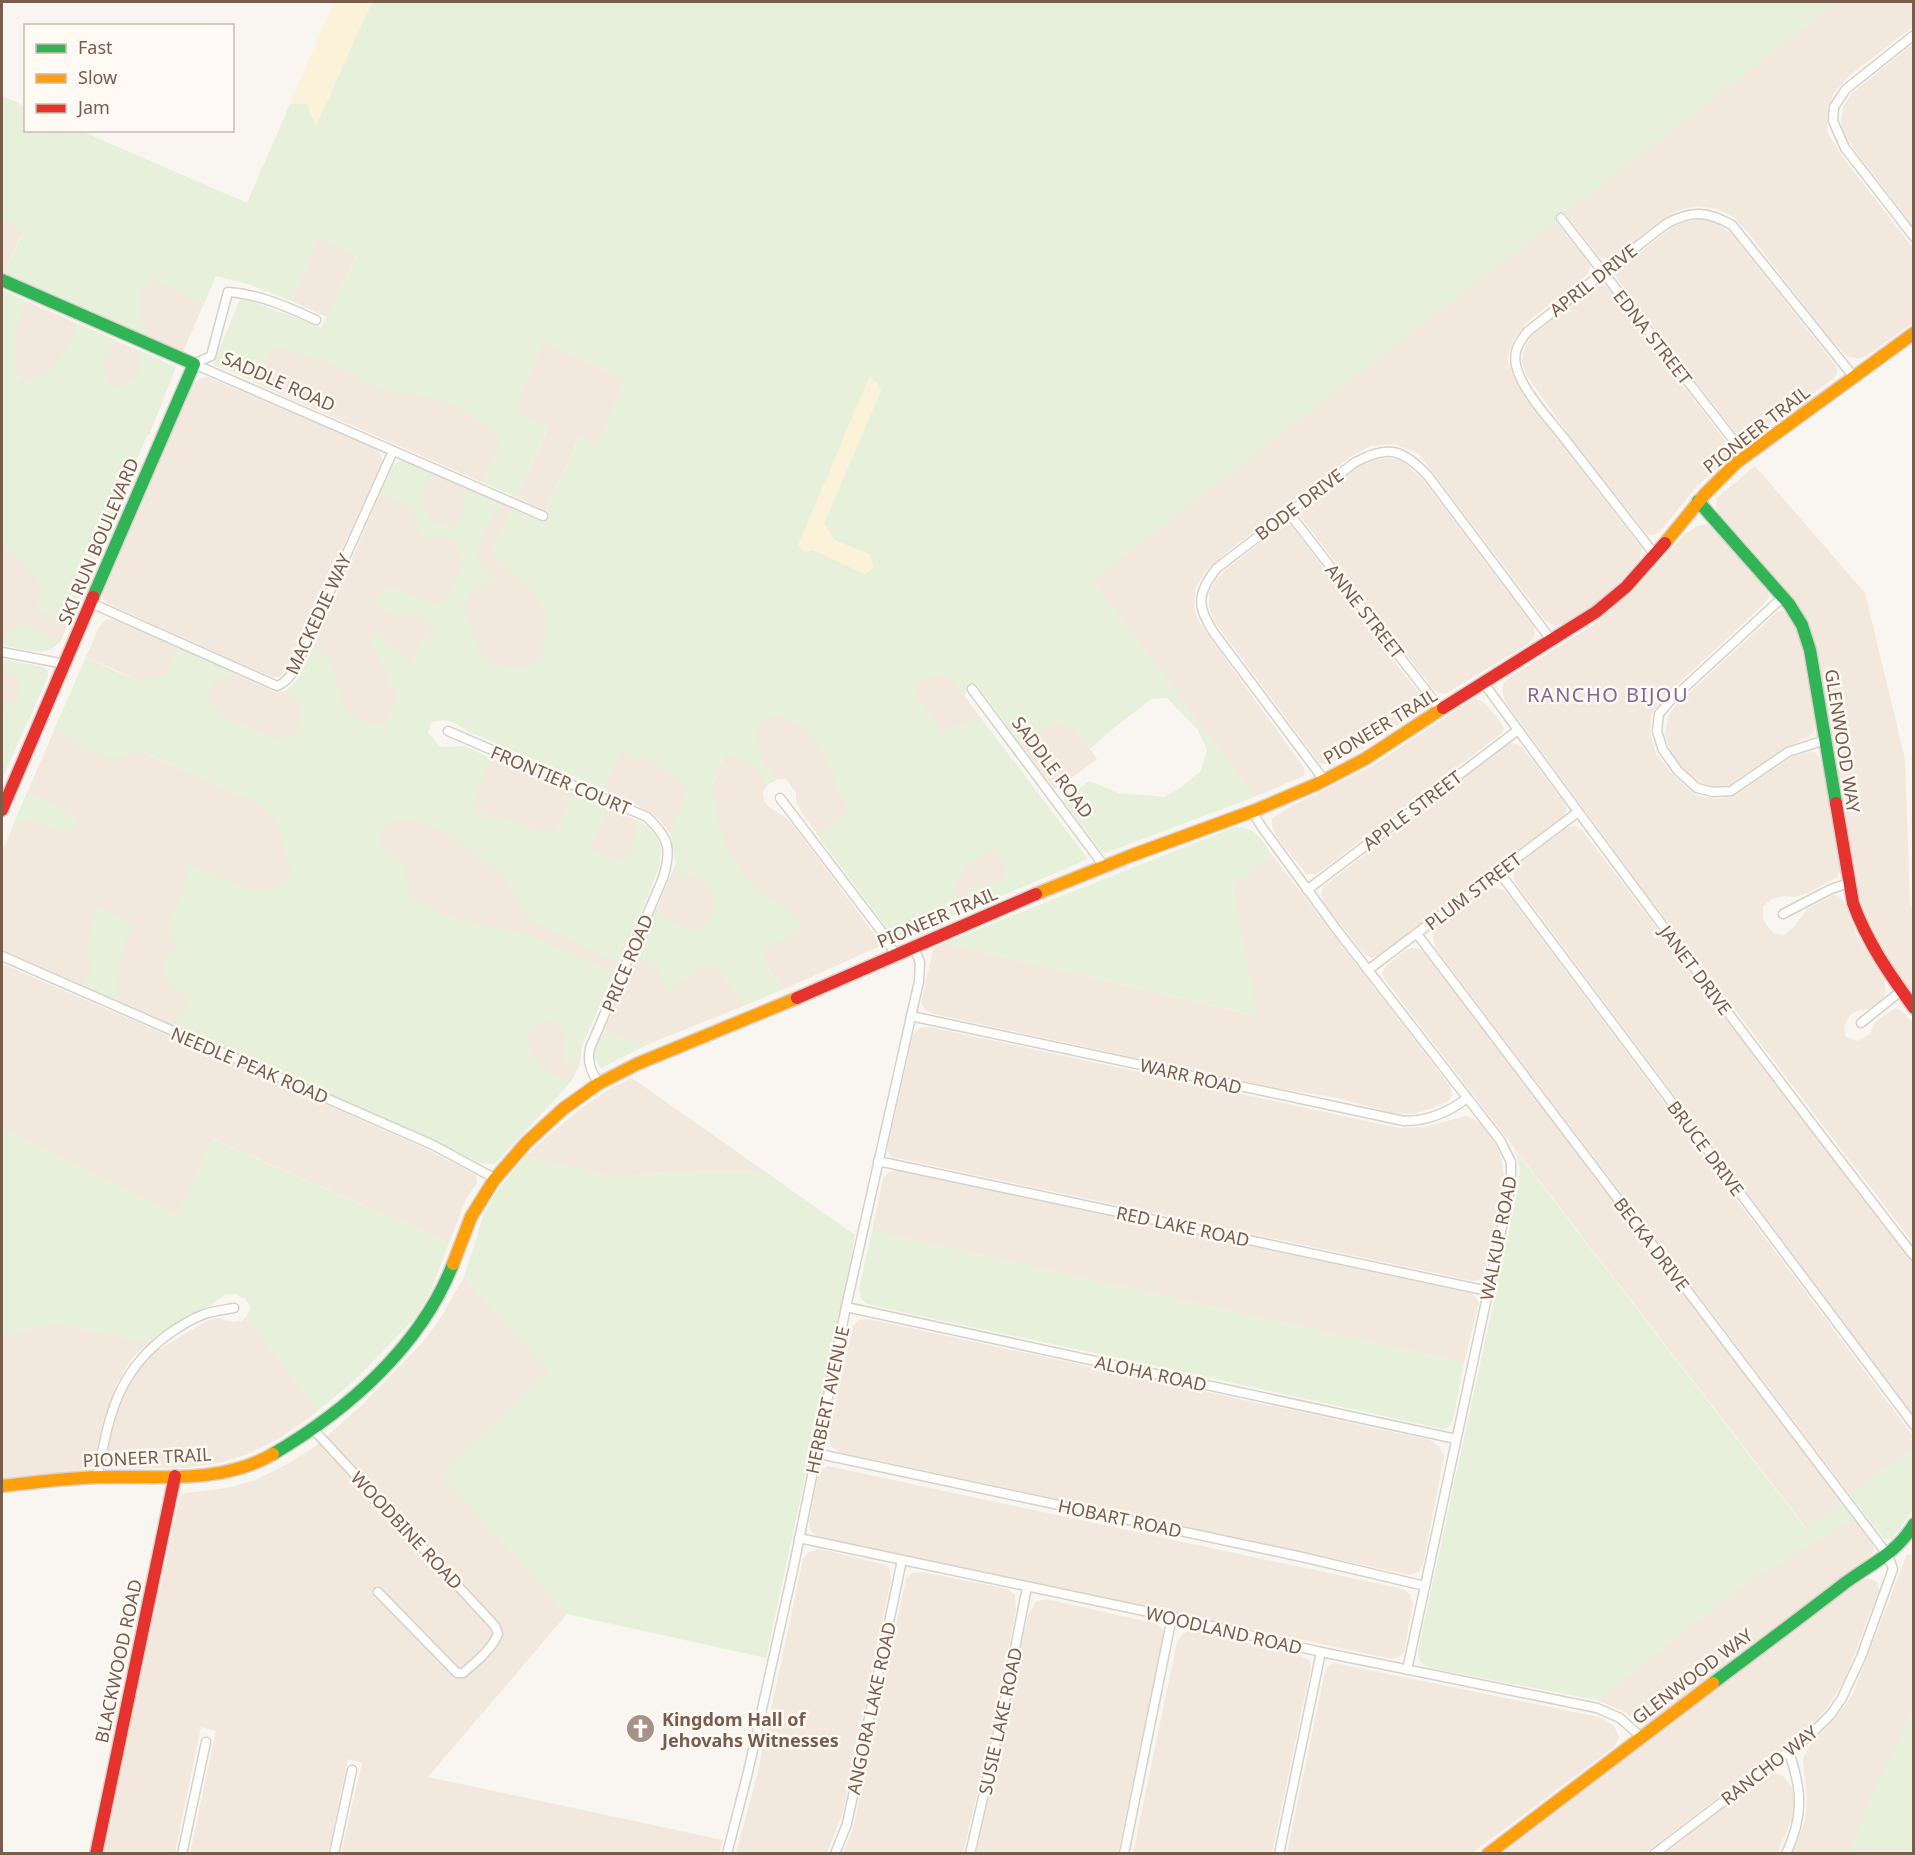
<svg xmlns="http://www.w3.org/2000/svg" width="1915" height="1855" viewBox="0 0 1915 1855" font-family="'Noto Sans',sans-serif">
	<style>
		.residential { fill: #f2e8de }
		.green { fill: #e7f0db; fill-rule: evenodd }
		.sand { fill: #fbf2d9 }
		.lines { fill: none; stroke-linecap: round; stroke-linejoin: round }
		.street-casing { stroke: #d7d1cb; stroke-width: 11 }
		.fast-casing { stroke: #d9d2cb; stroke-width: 15 }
		.slow-casing { stroke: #d9d2cb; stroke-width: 15 }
		.jam-casing { stroke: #d9d2cb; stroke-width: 15 }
		.street { stroke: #fefefd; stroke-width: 8 }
		.fast { stroke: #30b455; stroke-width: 12 }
		.slow { stroke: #ff9f0a; stroke-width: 12 }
		.jam { stroke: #e5322d; stroke-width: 12 }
		.labels { text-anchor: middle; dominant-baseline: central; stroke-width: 5; stroke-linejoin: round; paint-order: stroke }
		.street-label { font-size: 18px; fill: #7a5c4d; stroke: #fffaf3 }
		.poi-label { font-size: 18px; font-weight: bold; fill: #7a5c4d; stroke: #fffaf3; text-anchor: start }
		.neighbourhood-label { font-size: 20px; letter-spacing: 1.5px; fill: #846695; stroke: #fffaf3 }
	</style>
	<rect width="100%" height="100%" fill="#f9f5f0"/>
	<g class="residential">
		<polygon points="1837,2 1913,2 1913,27 1850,75 1834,93 1828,109 1827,132 1842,156 1913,248 1913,323 1869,354 1858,359 1847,356 1831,340 1749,234 1734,217 1717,209 1698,206 1679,210 1661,221 1615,256 1608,258 1599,257 1564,212"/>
		<polygon points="1913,44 1913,226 1854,149 1844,134 1841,121 1843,107 1852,93"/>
		<polygon points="37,197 4,274 2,272 2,201"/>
		<polygon points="66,210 216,275 183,352 33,286"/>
		<polygon points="1701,219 1717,224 1731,233 1836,366 1837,373 1834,378 1750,438 1743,439 1736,434 1618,280 1615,274 1618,270 1671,228 1683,222"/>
		<polygon points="1554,220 1587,260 1590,267 1588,274 1527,322 1512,342 1507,359 1514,378 1541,418 1637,542 1642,549 1639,561 1610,592 1590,607 1564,624 1554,625 1545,620 1418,453 1394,444 1371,446 1350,457 1228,551 1205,572 1195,589 1194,608 1199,622 1304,768 1304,776 1254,797 1092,580"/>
		<polygon points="318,238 357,255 327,317 292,301"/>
		<polygon points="1602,284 1608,288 1727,443 1729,451 1727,458 1698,485 1661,530 1654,535 1648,534 1643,530 1572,439 1526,375 1522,362 1525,347 1532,335 1596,285"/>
		<polygon points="26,301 176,367 149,435 2,370 2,362"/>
		<polygon points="285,313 511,417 484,483 255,383"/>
		<polygon points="543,341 626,379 597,445 579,438 545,511 516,497 548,428 514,411"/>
		<polygon points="208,377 373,448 380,453 383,461 286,669 280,677 272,677 108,604 104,601 102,595 193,385 200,378"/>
		<polygon points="1386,458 1401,460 1423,480 1533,625 1535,633 1533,638 1528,644 1445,694 1439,693 1433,689 1300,516 1303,510 1356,468 1371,461"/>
		<polygon points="404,461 763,620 670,834 662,822 650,812 603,789 628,732 422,641 363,777 464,821 491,758 573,793 547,856 580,871 607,807 648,826 661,847 659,868 582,1046 579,1067 572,1080 560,1094 494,1164 481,1163 387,1119 2,950 2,852 60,716 337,837 362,778 86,657 99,627 106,620 116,619 275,692 285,691 294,685 302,673 392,467 397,462"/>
		<polygon points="1755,466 1865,593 1905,759 1910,903 1914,914 1913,997 1882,954 1866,926 1855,889 1816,652 1804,614 1788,592 1720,514 1716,507 1717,498"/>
		<polygon points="2,489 107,534 60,642 51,649 42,652 2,645"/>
		<polygon points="1285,524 1291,525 1297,533 1424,700 1425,705 1422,709 1362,749 1327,764 1319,763 1314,756 1214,621 1209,607 1209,593 1215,581 1225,570"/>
		<polygon points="1708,525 1722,538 1768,590 1769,597 1762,606 1666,695 1651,715 1650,732 1656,754 1674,776 1696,795 1715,799 1734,796 1790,758 1805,753 1815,752 1819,757 1822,765 1840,870 1838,877 1808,893 1795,897 1784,896 1772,899 1763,906 1763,920 1773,933 1784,935 1795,926 1807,909 1834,895 1840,897 1846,905 1856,934 1884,980 1886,992 1883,999 1869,1009 1859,1010 1850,1015 1844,1026 1845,1036 1857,1041 1870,1034 1875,1022 1895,1008 1902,1011 1913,1023 1913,1243 1647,895 1506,703 1503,694 1503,684 1510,677 1592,626 1640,584 1683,536 1697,526"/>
		<polygon points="1778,611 1783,611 1790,616 1797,629 1802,649 1815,724 1814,731 1809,737 1785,747 1731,784 1718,787 1704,784 1687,773 1672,755 1665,735 1668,716 1677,704"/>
		<polygon points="934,655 981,718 942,732 895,670"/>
		<polygon points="2,659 43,667 48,671 48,676 22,734 2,725"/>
		<polygon points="759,670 868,796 818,836 802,813 796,801 796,793 786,779 778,779 768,784 763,792 764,801 769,807 785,817 793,825 875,935 880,946 784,989 732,919 704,950 746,1005 646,1045 601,1068 595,1059 595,1051 681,852 700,815"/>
		<polygon points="1473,699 1479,700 1486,704 1501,723 1504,729 1502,733 1322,870 1315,874 1306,874 1276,836 1272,826 1272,818 1290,807 1374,765"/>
		<polygon points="1064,714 1097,759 1055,790 1021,745"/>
		<polygon points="1513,743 1521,746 1565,804 1567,810 1564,817 1380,955 1372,958 1365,955 1324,903 1321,894 1323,887 1506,745"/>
		<polygon points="1575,826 1582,830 1913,1264 1913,1415 1517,885 1513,876 1515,869 1522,861 1567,827"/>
		<polygon points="982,831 1022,887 958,914 915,857"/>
		<polygon points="1272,855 1450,1086 1452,1095 1448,1101 1433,1108 1413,1114 1393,1113 1338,1098 1271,1087 934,1014 925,1010 921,1002 932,955 935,947 944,943 1257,1016 1232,885"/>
		<polygon points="1493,888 1504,890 1512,899 1913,1436 1913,1448 1850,1495 1435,948 1433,938 1435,930 1440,922 1483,890"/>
		<polygon points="1413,948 1422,949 1429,957 1842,1503 1807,1529 1385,980 1382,973 1386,966 1406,950"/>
		<polygon points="2,964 248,1070 424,1148 467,1170 476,1175 477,1183 467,1197 449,1243 213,1139 178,1215 2,1129"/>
		<polygon points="930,1027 1399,1128 1425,1127 1466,1116 1478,1121 1492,1138 1501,1156 1504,1177 1484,1276 1478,1280 1473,1281 892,1157 887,1151 913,1035 920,1028"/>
		<polygon points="632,1078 764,1171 680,1172 611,1177 525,1156 579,1110 609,1089"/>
		<polygon points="896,1170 1470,1293 1477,1298 1479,1303 1464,1363 872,1231 883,1179 889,1172"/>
		<polygon points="464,1277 550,1371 441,1474 567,1614 428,1777 723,1840 719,1853 341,1853 362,1763 348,1759 328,1853 190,1853 216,1731 201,1727 175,1853 102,1854 180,1496 186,1493 227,1488 253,1481 286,1465 316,1446 363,1404 423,1342 440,1319"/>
		<polygon points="246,1317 318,1411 280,1438 248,1454 219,1463 187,1468 122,1468 111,1464 108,1456 111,1427 120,1401 133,1376 155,1352 208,1320 218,1318 233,1322 242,1321"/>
		<polygon points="868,1319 1430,1440 1440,1447 1444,1456 1423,1565 1418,1572 1410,1575 839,1452 831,1446 828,1435 853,1326 859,1320"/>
		<polygon points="54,1323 151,1342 132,1358 116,1385 103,1422 93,1464 86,1470 2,1479 2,1335"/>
		<polygon points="828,1466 1403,1589 1410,1594 1413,1604 1404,1652 1399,1657 1392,1659 817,1537 811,1531 809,1522 819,1471"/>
		<polygon points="1853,1518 1873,1545 1874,1551 1870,1557 1652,1721 1643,1725 1623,1711 1597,1700 1741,1586"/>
		<polygon points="820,1549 882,1564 889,1568 891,1580 843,1812 827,1853 736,1853 757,1776 803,1559 809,1552"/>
		<polygon points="1907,1554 1914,1556 1913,1710 1872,1797 1850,1853 1792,1854 1805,1821 1807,1797 1803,1759 1809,1747 1844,1707 1854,1691"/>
		<polygon points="922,1572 1008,1589 1015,1595 1016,1609 994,1724 963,1853 843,1853 853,1829 906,1579 912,1573"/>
		<polygon points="1868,1578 1877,1582 1879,1590 1844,1681 1827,1708 1807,1730 1645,1853 1499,1853 1856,1583"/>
		<polygon points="1046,1599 1154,1623 1161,1627 1164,1633 1118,1853 976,1853 1028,1616 1036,1602"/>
		<polygon points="1193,1630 1299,1655 1309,1660 1311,1667 1272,1853 1133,1853 1177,1642 1183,1633"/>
		<polygon points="1334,1663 1603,1718 1614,1726 1619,1737 1614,1747 1472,1853 1287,1853 1324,1676 1327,1668"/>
		<polygon points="1775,1773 1783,1776 1792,1788 1795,1802 1792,1819 1777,1853 1664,1854 1763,1777"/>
	</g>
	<g class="green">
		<path d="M372,2H1837L1092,580L1254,797L1103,854L1063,801L1089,781L1119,793L1165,797L1182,787L1201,771L1207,750L1198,730L1167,698L1151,699L1110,731L1090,749L1075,729L1055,721L1021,745L977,685L969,688L964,695C947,672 941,668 916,686L914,695L942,732L981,718L1088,859L987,902L968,897L965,894L972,886L988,885L1002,880L1007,866L996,852L989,849L965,867C963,876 956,882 953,891L962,905L974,907L894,938L818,836L849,810L837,789L827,757L806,730L780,714L765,719L753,733L763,760L776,780L768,784C754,766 747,756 723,757L712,785L718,821L727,851L757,891L785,907L801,922L799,930L765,948L762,960L784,989L746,1005L717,967L700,969L668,991L657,969L637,955L656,911L690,931L701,927L711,919L714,895L699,876L684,873L671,875L676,865L670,834L689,790L667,770L645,758H635L620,751L603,789L467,731C454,721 446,717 431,723L428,733L440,747L464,746L491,758L472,805L490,817L509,819L534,830L557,832L573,793L607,807L590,848L606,857L621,860L630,854L636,832L635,819C647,825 656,832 660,845C666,866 628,940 618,963L529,920C518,905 514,886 500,873C481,854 418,809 391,821C387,823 383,828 380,830V846L405,866L406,881L412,899L444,914L476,924L527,934L614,973L582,1046L579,1067L568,1064L563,1057L566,1033L556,1023L544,1021L530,1030L525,1042C538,1062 548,1078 572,1080L494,1164L481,1163L387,1119L171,1025L188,1006L186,996L175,989L163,973V958L179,945L169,934C168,912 185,898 186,877C187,872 186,867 185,862L249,890H269L286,882L291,871L276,821L255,801L143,752L111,758L88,750L55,728L86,657C110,667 152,697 171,665C173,660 175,652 176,647L234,673L215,680L208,691L209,700L223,717L273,739L292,737L299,728L301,706L285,691C301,680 306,662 314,645C319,650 328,655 330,662C346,697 332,722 386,724L400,692L388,685L387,670L369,642L376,632L412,664L422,640L436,629C433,626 429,622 424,620C405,611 391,621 374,601L384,589L394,588L438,605L448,599L451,585L463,563C456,538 448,534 422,538L414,514L405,503L380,494L392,467L397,462L404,461L433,474C418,494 419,503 434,523L453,526L462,519L466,489L501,504C492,520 468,548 482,566C486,571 491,575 496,579L483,582L470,591L464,609L477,646L489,661L501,666L525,668L542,657C543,644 548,626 544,614C541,603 532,590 523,582C512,571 495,565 492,548L512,509L541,522L547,519L545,511L580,437L597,445L626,379L543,341L514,411L548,427L516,497L484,483L500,444L495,432L455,405L422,395L396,393L374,387L345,369L284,348L271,346L255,382L213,364L241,297L321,328L357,256L318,238L292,301L248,284L216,276L203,306L183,292L152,280L139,289C139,307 141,321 149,337L4,274L21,236L16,225L8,220L2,222V96L25,106L26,130L81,131L247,203L290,104H307L316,125ZM876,381L881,390L824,523L834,540L869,554L865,574L813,550Z"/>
		<path d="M2,290L26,301L14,332L16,377C48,391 67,346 78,324L118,341L103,360L105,376L118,388L136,378L140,367L139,350L176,367L68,623L36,610L42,586L9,550L2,546Z"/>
		<path d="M23,622L60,642C41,658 24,649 2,645V637Z"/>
		<polygon points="2,659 43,667 48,671 48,676 2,779 2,707 15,699 20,688 15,677 2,667"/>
		<polygon points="27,793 62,808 77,819 74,830 59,832 31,820 13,825"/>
		<path d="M1235,827C1257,827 1261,839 1272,855L1232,885L1258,1016L944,943Z"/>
		<polygon points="96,907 133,924 124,944 115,1000 82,985 91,969 87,946"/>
		<polygon points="604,1031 646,1045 601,1068 595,1059 595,1051"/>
		<polygon points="2,1129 178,1215 212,1139 449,1243 431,1290 417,1316 356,1379 318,1411 246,1317 251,1308 245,1299 236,1294 224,1295 211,1305 175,1324 151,1342 54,1323 2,1335"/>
		<path d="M1514,1149L1806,1529L1842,1503L1853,1518L1741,1586L1597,1700L1430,1668C1421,1663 1418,1661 1418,1651L1519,1184L1520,1169Z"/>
		<polygon points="525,1156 611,1177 680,1172 764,1171 855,1235 844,1297 766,1658 567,1614 440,1474 549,1371 464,1277 484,1214 497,1191"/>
		<polygon points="872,1231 1464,1363 1453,1420 1448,1428 1443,1429 1170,1369 869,1305 861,1299 859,1289"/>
		<polygon points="1913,1448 1913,1510 1892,1539 1884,1539 1850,1495"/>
		<polygon points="1913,1710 1913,1853 1850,1853 1871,1797"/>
	</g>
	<g class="sand">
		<polygon points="334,2 372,2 316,126 307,104 290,104"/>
		<polygon points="870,375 881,390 824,523 834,540 869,554 874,568 865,574 813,550 805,552 798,545"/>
	</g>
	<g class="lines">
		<defs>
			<g id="street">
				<polyline points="1914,35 1846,89 1834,107 1833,121 1845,148 1914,237"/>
				<polyline points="1561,218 1745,455"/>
				<polyline points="194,364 543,516"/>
				<path d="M194,364L211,356L228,292C259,294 288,307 316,320"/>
				<polyline points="1289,513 1441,710"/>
				<path d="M1655,555C1625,516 1594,477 1564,438C1549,419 1524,392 1517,369C1512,353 1518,343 1528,331L1666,224C1691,210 1707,211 1732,225L1853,376"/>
				<polyline points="1783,597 1670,701 1659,714 1657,731 1663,750 1678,771 1697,788 1713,792 1731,791 1788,752 1825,740"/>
				<path d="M91,603L277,686C292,680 297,664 304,649L393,451"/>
				<polyline points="2,652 65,664"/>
				<path d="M1483,682C1624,875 1767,1067 1914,1256"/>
				<polyline points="972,689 1104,866"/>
				<path d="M448,731L647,817C669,838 672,849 663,878L590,1048C587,1063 591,1071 599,1084"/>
				<path d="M1324,780L1214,633C1196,606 1197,593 1217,568L1354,463C1387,444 1403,449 1428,476L1552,641"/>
				<polyline points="780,798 882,932 895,954"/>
				<polyline points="1252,811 1261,826 1337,930 1500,1140 1511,1162 1511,1185 1407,1670"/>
				<polyline points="1499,872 1914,1425"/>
				<polyline points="1307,890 1518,730"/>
				<polyline points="1783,914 1831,889 1849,883"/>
				<polyline points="1417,934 1881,1546 1888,1556 1893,1569 1861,1657 1842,1698 1831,1714 1808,1737 1654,1854"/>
				<polyline points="2,956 433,1145 496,1179"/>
				<polyline points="1368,970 1578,812"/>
				<path d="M911,1016L1404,1121C1428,1121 1448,1113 1467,1098"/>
				<polyline points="1861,1023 1901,991"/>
				<polyline points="878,1161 1488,1291"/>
				<polyline points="846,1307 1456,1439"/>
				<path d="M312,1428L495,1626L498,1634C492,1649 475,1663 463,1673H457L378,1592"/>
				<polyline points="815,1453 1302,1557 1425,1586"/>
				<path d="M97,1477C109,1418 115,1375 166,1336C177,1328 189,1320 202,1315C212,1311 223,1310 234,1308"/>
				<polyline points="799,1538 1177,1618 1321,1652 1597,1708 1620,1718 1641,1737"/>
				<polyline points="182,1854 206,1742"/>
				<polyline points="334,1854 352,1770"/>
				<polyline points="727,1854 748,1772 794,1565 846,1307 919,981 920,962 913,946"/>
				<polyline points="835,1854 847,1824 902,1560"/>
				<polyline points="970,1854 1002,1715 1027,1587"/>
				<polyline points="1124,1854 1172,1617"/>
				<polyline points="1279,1854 1321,1652"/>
				<path d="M1786,1854C1804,1816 1802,1790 1789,1752"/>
			</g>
			<g id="fast">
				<polyline points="2,280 194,364 93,597"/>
				<polyline points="1698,501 1789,604 1802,625 1810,650 1836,803"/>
				<path d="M273,1454C348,1410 421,1346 453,1264"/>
				<path d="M1713,1683C1757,1650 1801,1617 1845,1583C1871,1564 1897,1553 1914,1524"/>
			</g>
			<g id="slow">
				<polyline points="1665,543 1705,494 1736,463 1914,333"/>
				<polyline points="1036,894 1130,856 1256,810 1317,784 1365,759 1443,708"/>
				<polyline points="453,1264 471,1217 494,1180 526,1143 563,1109 598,1084 637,1064 797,998"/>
				<path d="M2,1486C35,1482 69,1478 102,1477C159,1476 222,1484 273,1454"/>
				<polyline points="1488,1854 1713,1683"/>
			</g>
			<g id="jam">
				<polyline points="1443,708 1596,612 1626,587 1665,543"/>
				<path d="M1836,803L1853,903C1867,942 1890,975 1914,1008"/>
				<polyline points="2,810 93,597"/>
				<polyline points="797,998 1036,894"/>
				<polyline points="96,1854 175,1476"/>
			</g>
		</defs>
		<use href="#street" class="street-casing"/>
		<use href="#fast" class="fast-casing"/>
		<use href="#slow" class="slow-casing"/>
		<use href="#jam" class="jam-casing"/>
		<use href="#street" class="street"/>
		<use href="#fast" class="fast"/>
		<use href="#slow" class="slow"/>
		<use href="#jam" class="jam"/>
	</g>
	<defs>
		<symbol id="church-disc" viewBox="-11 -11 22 22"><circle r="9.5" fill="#a69286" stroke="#fffaf3"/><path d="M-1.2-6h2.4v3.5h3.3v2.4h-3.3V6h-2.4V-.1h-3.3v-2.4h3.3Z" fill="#fff"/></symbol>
	</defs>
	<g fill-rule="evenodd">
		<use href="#church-disc" x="624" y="1712" width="33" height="33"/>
	</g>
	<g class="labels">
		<g class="street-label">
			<text transform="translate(1593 280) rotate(-38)">APRIL DRIVE</text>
			<text transform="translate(1653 337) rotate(52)">EDNA STREET</text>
			<text transform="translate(279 381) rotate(24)">SADDLE ROAD</text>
			<text transform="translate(1756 429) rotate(-38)">PIONEER TRAIL</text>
			<text transform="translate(1299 504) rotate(-37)">BODE DRIVE</text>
			<text transform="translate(98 541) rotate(-67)">SKI RUN BOULEVARD</text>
			<text transform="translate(1365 611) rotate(52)">ANNE STREET</text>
			<text transform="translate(318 614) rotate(-65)">MACKEDIE WAY</text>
			<text transform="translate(1380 726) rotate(-31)">PIONEER TRAIL</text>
			<text transform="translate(1843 741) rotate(81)">GLENWOOD WAY</text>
			<text transform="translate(1053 767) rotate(53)">SADDLE ROAD</text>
			<text transform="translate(561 780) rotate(23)">FRONTIER COURT</text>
			<text transform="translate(1412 810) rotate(-37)">APPLE STREET</text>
			<text transform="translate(1473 891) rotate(-37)">PLUM STREET</text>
			<text transform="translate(937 917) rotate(-23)">PIONEER TRAIL</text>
			<text transform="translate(627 963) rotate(-67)">PRICE ROAD</text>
			<text transform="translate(1696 970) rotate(53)">JANET DRIVE</text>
			<text transform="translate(250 1065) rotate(23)">NEEDLE PEAK ROAD</text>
			<text transform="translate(1191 1076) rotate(13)">WARR ROAD</text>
			<text transform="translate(1706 1148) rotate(53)">BRUCE DRIVE</text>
			<text transform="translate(1183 1226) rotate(12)">RED LAKE ROAD</text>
			<text transform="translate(1498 1238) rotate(-79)">WALKUP ROAD</text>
			<text transform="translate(1652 1244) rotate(53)">BECKA DRIVE</text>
			<text transform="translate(1151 1373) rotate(12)">ALOHA ROAD</text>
			<text transform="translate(827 1400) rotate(-78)">HERBERT AVENUE</text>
			<text transform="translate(147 1457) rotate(-3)">PIONEER TRAIL</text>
			<text transform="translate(1120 1518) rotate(12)">HOBART ROAD</text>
			<text transform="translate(407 1530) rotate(47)">WOODBINE ROAD</text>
			<text transform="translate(1224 1630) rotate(13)">WOODLAND ROAD</text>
			<text transform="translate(118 1661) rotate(-78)">BLACKWOOD ROAD</text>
			<text transform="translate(1692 1676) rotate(-37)">GLENWOOD WAY</text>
			<text transform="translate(871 1708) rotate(-78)">ANGORA LAKE ROAD</text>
			<text transform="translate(1000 1721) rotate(-78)">SUSIE LAKE ROAD</text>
			<text transform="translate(1769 1765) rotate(-38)">RANCHO WAY</text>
		</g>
		<g class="poi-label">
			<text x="662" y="1719">Kingdom Hall of<tspan x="662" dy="21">Jehovahs Witnesses</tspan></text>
		</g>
		<g class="neighbourhood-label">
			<text x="1608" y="694">RANCHO BIJOU</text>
		</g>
	</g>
	<rect width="1915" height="1855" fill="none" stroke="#7a5c4d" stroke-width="6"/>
	<rect x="24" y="24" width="210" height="108" fill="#fffaf3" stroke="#cabbb1" stroke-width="1.5"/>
	<rect x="36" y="44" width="30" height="9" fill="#30b455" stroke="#cabbb1" stroke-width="1.5"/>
	<text x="78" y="54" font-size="18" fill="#7a5c4d">Fast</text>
	<rect x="36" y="74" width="30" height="9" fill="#ff9f0a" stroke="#cabbb1" stroke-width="1.5"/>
	<text x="78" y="84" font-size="18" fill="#7a5c4d">Slow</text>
	<rect x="36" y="104" width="30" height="9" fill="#e5322d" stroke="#cabbb1" stroke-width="1.5"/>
	<text x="78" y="114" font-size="18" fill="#7a5c4d">Jam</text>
</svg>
